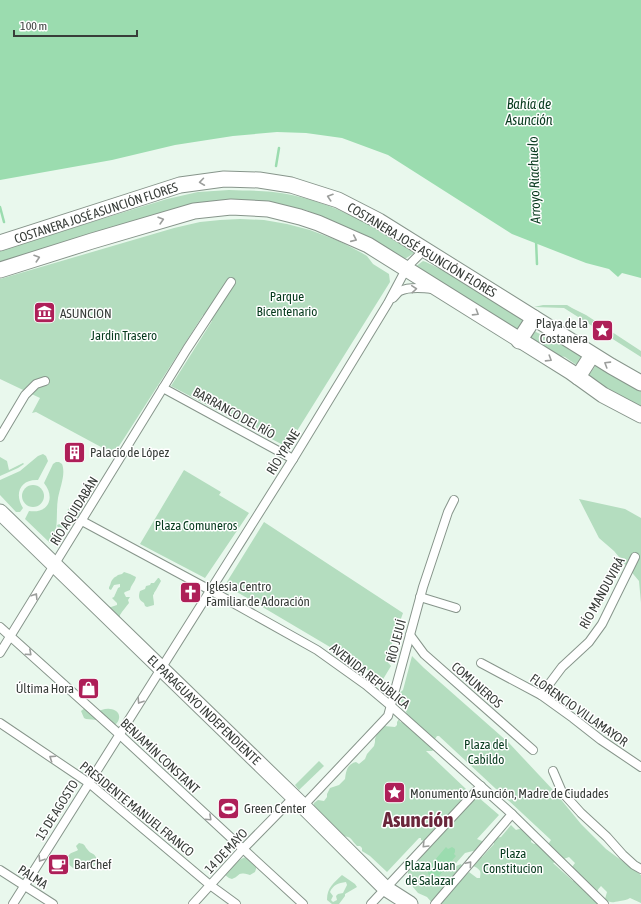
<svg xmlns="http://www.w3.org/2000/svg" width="641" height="904" viewBox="0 0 641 904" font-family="'Asap Condensed',sans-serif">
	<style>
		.green { fill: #b4ddbf; fill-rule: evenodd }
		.water { fill: #9bdcaf }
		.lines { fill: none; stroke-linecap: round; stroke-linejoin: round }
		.stream { stroke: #9bdcaf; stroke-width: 2.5 }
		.street-casing { stroke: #87958b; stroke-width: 10 }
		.highway-casing { stroke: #87958b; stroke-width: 17 }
		.street { stroke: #fff; stroke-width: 8 }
		.highway { stroke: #fff; stroke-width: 15 }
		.oneway { stroke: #9c9e9c }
		.labels { text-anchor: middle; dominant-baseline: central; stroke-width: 3; stroke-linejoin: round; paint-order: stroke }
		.street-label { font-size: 13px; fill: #383d39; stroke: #fff }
		.park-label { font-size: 13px; fill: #063a1d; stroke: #fff }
		.poi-label { font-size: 13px; fill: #383d39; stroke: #fff; text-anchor: start }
		.water-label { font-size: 14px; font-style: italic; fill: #093b1f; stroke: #fff }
		.town-label { font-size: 21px; font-weight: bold; fill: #6a263b; stroke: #fff }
	</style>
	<rect width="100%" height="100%" fill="#e9f8ed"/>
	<g class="green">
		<path d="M229,190C244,191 258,190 273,192C324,198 370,223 413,250L414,253L405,259L402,260L355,232L306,210L271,204L230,202L0,265V250L167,199L198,192Z"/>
		<polygon points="240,219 264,220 287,224 310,230 339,241 362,253 367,256 373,264 389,274 390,282 287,447 171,386 212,321 203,315 114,454 36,412 32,413 40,398 0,379 0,279 174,228 200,222 220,220"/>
		<polygon points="423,261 426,262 438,268 445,270 523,320 516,332 415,267"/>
		<polygon points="543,305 567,305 572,308 586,315 641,351 641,357 564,308 534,307"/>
		<polygon points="534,331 548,338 561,342 581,355 583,358 578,366 565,357 556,355 530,339 530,337"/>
		<polygon points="596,365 641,391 641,410 587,377 591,372"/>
		<path d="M43,454L46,456L48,461L38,480C20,479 14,494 23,508L20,512H16L0,495V480L20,471L38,456Z"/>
		<polygon points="0,457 7,461 9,470 23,463 24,464 18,468 0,476"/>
		<path d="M56,462H59L62,464C66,474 60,487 58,498C56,510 58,523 55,535C54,538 52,540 50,543L25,519L29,511C48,514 56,498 44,483L53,464Z"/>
		<polygon points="184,470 221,492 219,495 249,513 205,578 140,544"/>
		<circle cx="33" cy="496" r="11"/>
		<polygon points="579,499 625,509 641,518 641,603 639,581 614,551 599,538"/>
		<path d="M79,503H80L81,505L79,515L75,521L69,525L65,533L60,532L58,528L57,525L65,522L61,523L65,519C65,510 70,505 79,503Z"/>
		<polygon points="264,522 403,613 386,660 391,666 382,681 347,655 330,647 225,585"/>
		<path d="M124,572L130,574L136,577C135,582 131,585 130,590L125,592L124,593L126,597H130L128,600L129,603C126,607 123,610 120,615V617L118,619L102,601L105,602L107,606L111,607L117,605V603L112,598L114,597L118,588L120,587V584L114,585L111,590L109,589V587C111,585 110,582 113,579C114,577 116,577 118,575L122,574Z"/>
		<path d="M158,578H159L161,581L156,590L154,593V594L153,595C153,598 154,601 154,605L147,607L145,606L144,603C139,600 138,597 140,591L145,589L146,586L150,585L151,583H154Z"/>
		<path d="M412,656L424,668L509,743L554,791L581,824L606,849L641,875V903L630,898C627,900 624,900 620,901C613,902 611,904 605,899L607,892L601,886C594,893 596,896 599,904H433L427,897L418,893L413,887C412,880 406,874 408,867L412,866L415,868L420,862L416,860L424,841L421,840V838H419L387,872L370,856L362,851V848L360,846H357C351,840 352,836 341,836L313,807L314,803L318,800L324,801L327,797V794L330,788L339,785L345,779C346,771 347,764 356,762L359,764L365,759L367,754L374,746L375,742V739L379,729L381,726H384L395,727L397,725V722L399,719L400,722L406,723L409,718L406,712L407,706C399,702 393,697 403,690ZM437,736H439L551,840L549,843H538L534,844L531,842L532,836C527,832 523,827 516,830L511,825L501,837L496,838L494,841V844L482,857L470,856L468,857C468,868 477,865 480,871C481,874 480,876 480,878H477L469,872L466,875L460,874L463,868L461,864L456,866L449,871L465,853L477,850L483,844L482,841L477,839L499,815L478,797L475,800C466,801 469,796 462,794L466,789L426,751H432L435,749V739ZM569,857L575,863L572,867L575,880L573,881L553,863Z"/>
		<path d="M85,708C89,709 93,711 97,711C101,711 105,708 110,709C121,710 122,720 114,726L97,720L86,719L84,718L81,711Z"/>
		<polygon points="319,761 324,766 299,790 295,785"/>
		<path d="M79,843C85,844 84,845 87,849C91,855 95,852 97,860L94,866L90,867L84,864L77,870C72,868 63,861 69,855C71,852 75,852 78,850L76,846Z"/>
		<path d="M247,857L256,862V869L255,872L250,875C236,871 241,876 232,879L229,878L225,875C231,868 238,858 247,857Z"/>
		<path d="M342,875L355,884L357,887L345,894V896L339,904H332L327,900C327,887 334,883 342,875ZM346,882L347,885L343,893L338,894L336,896L337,900L333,902L331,900L333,896L330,892C333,885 338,883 346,882Z"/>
	</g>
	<g class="water">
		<polygon points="0,0 641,0 641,278 622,273 618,277 609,269 586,263 512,234 388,155 342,138 306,133 277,132 233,136 175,145 112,160 0,180"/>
		<polygon points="446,847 448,849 452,847 455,849 455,852 454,854 456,856 438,877 436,875 432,877 429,875 428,873 429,869 428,868"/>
	</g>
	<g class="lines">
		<g class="stream">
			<polyline points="276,166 279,148"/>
			<polyline points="0,207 4,222"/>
			<polyline points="536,240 537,264"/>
		</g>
		<defs>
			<g id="street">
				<path d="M393,298C395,296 398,292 400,291C408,287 424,288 433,289"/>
				<polyline points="163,388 293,459"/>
				<polyline points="0,437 25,395 36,384 45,381"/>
				<polyline points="82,521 210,590 317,650 366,685 391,706 512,814 604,904"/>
				<polyline points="420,597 456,608"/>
				<polyline points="0,627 119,734 241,847 303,904"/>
				<polyline points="410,635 424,654 533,750"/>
				<polyline points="0,653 187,349 231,282"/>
				<polyline points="481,663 541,695 573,718 601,740 641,767"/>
				<polyline points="541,695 562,667 589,642 602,624 635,557"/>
				<polyline points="0,723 89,783 210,885 236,904"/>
				<polyline points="553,771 562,792 581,813 607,837 623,855 634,865 641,869"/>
				<polyline points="303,806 388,716 423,587 448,512 454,500"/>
				<polyline points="0,870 53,904"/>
				<polyline points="13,904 293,459 388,303 406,269 411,263 425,249"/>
				<polyline points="193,904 243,849 294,797"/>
				<polyline points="371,904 481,786"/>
				<polyline points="435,904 512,814"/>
			</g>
			<g id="highway">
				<polyline points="0,243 180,185 224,179 259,180 291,185 338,200 379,221 611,366 641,383"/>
				<polyline points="0,270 92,241 194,211 231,207 268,209 300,217 318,223 368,245 571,372 603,395 641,415"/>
				<polyline points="519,341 534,318"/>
				<polyline points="578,377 592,355"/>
				<polyline points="0,512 303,806 385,888 410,904"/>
			</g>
		</defs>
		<use href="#street" class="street-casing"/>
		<use href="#highway" class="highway-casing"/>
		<use href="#street" class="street"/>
		<use href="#highway" class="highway"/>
	</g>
	<defs><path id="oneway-chevron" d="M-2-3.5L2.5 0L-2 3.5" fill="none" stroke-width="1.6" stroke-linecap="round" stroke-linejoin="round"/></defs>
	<g class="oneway">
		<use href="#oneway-chevron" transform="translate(202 182) rotate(172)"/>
		<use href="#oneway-chevron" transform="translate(330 197) rotate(-162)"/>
		<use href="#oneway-chevron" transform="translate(161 220) rotate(-16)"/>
		<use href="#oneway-chevron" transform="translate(354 239) rotate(24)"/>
		<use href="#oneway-chevron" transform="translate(37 258) rotate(-18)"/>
		<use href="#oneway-chevron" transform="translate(414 289) rotate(-5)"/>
		<use href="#oneway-chevron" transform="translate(476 313) rotate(32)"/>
		<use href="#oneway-chevron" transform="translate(549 359) rotate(32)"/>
		<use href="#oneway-chevron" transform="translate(607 364) rotate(-148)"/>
		<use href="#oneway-chevron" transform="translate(35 596) rotate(-58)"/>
		<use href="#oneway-chevron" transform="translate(29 653) rotate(42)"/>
		<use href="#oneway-chevron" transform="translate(140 701) rotate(122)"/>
		<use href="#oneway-chevron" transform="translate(52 758) rotate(-146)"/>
		<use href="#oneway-chevron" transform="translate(209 818) rotate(43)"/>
		<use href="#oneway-chevron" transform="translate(425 845) rotate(134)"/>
		<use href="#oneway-chevron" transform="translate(41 859) rotate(122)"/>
		<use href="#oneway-chevron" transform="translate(469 864) rotate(-49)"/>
	</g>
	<defs>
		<symbol id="museum-square" viewBox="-11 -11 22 22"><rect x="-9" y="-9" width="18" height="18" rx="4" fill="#ae1f58" stroke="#fff"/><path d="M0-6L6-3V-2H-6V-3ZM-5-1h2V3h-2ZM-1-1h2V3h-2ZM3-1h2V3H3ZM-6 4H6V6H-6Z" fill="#fff"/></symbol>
		<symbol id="sight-square" viewBox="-11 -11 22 22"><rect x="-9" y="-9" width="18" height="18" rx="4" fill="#ae1f58" stroke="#fff"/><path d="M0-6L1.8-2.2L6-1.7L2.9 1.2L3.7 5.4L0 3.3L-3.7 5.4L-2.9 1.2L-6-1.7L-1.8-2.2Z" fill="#fff"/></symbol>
		<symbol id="building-square" viewBox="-11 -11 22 22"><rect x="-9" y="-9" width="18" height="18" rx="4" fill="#ae1f58" stroke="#fff"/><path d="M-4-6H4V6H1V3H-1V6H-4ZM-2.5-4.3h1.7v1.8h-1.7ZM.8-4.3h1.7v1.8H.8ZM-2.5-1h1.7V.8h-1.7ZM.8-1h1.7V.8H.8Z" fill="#fff"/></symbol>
		<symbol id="church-square" viewBox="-11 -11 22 22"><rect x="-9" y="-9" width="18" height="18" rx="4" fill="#ae1f58" stroke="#fff"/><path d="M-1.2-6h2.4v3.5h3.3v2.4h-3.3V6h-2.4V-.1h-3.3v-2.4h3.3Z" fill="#fff"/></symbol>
		<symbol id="shop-square" viewBox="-11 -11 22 22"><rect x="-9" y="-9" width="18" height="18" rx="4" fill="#ae1f58" stroke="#fff"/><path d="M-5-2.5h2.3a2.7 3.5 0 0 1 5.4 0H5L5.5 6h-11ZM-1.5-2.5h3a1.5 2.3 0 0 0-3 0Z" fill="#fff"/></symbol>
		<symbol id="stadium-square" viewBox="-11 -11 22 22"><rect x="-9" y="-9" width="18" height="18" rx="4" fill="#ae1f58" stroke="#fff"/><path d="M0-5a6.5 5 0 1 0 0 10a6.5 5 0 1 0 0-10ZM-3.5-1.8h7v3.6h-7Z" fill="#fff"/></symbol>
		<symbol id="cafe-square" viewBox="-11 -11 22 22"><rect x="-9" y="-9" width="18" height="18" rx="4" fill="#ae1f58" stroke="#fff"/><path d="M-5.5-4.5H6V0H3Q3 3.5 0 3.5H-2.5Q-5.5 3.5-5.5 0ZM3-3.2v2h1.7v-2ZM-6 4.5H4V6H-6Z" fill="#fff"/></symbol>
	</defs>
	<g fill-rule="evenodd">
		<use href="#museum-square" x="32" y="300" width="25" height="25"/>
		<use href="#sight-square" x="590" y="318" width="25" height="25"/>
		<use href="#building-square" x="62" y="440" width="25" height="25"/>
		<use href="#church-square" x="178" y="580" width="25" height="25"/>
		<use href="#shop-square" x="76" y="676" width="25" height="25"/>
		<use href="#sight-square" x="382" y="780" width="25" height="25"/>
		<use href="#stadium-square" x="216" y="796" width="25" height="25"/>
		<use href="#cafe-square" x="46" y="852" width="25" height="25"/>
	</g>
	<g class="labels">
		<g class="street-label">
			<text transform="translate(96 213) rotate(-18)">COSTANERA JOSÉ ASUNCIÓN FLORES</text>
			<text transform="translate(422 250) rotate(31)">COSTANERA JOSÉ ASUNCIÓN FLORES</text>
			<text transform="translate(234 413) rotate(29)">BARRANCO DEL RÍO</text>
			<text transform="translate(283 452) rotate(-58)">RÍO YPANE</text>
			<text transform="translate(74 511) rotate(-58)">RÍO AQUIDABÁN</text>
			<text transform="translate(602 593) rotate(-61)">RÍO MANDUVIRÁ</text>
			<text transform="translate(396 641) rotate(-75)">RÍO JEJUÍ</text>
			<text transform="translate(370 676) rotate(38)">AVENIDA REPÚBLICA</text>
			<text transform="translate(477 685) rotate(41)">COMUNEROS</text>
			<text transform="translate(204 710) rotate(44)">EL PARAGUAYO INDEPENDIENTE</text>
			<text transform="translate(579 710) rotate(35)">FLORENCIO VILLAMAYOR</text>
			<text transform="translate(160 756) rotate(43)">BENJAMÍN CONSTANT</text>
			<text transform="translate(137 809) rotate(39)">PRESIDENTE MANUEL FRANCO</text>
			<text transform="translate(57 810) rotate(-58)">15 DE AGOSTO</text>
			<text transform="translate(226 851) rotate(-47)">14 DE MAYO</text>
			<text transform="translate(33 877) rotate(33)">PALMA</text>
		</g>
		<g class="park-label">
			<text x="287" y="296">Parque<tspan x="287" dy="15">Bicentenario</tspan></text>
			<text x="124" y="335">Jardín Trasero</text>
			<text x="196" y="525">Plaza Comuneros</text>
			<text x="486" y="744">Plaza del<tspan x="486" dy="15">Cabildo</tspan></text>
			<text x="513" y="853">Plaza<tspan x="513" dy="15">Constitucion</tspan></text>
			<text x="430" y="865">Plaza Juan<tspan x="430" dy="15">de Salazar</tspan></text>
		</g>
		<g class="poi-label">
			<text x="60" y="313">ASUNCION</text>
			<text x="588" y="323" text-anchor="end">Playa de la<tspan x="588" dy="15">Costanera</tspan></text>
			<text x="90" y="452">Palacio de López</text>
			<text x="206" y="586">Iglesia Centro<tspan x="206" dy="15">Familiar de Adoración</tspan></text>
			<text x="74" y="688" text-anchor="end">Última Hora</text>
			<text x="410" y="793">Monumento Asunción, Madre de Ciudades</text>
			<text x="244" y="808">Green Center</text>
			<text x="74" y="864">BarChef</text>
		</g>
		<g class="water-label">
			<text x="529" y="104">Bahía de<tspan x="529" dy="16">Asunción</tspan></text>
			<text transform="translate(534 180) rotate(-92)">Arroyo Riachuelo</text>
		</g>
		<g class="town-label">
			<text x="418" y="819">Asunción</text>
		</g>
	</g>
	<path d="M14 30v6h123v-6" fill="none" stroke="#383d39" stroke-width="2"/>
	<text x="20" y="30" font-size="12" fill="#383d39" stroke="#ffffff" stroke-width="3" paint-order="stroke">100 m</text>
</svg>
